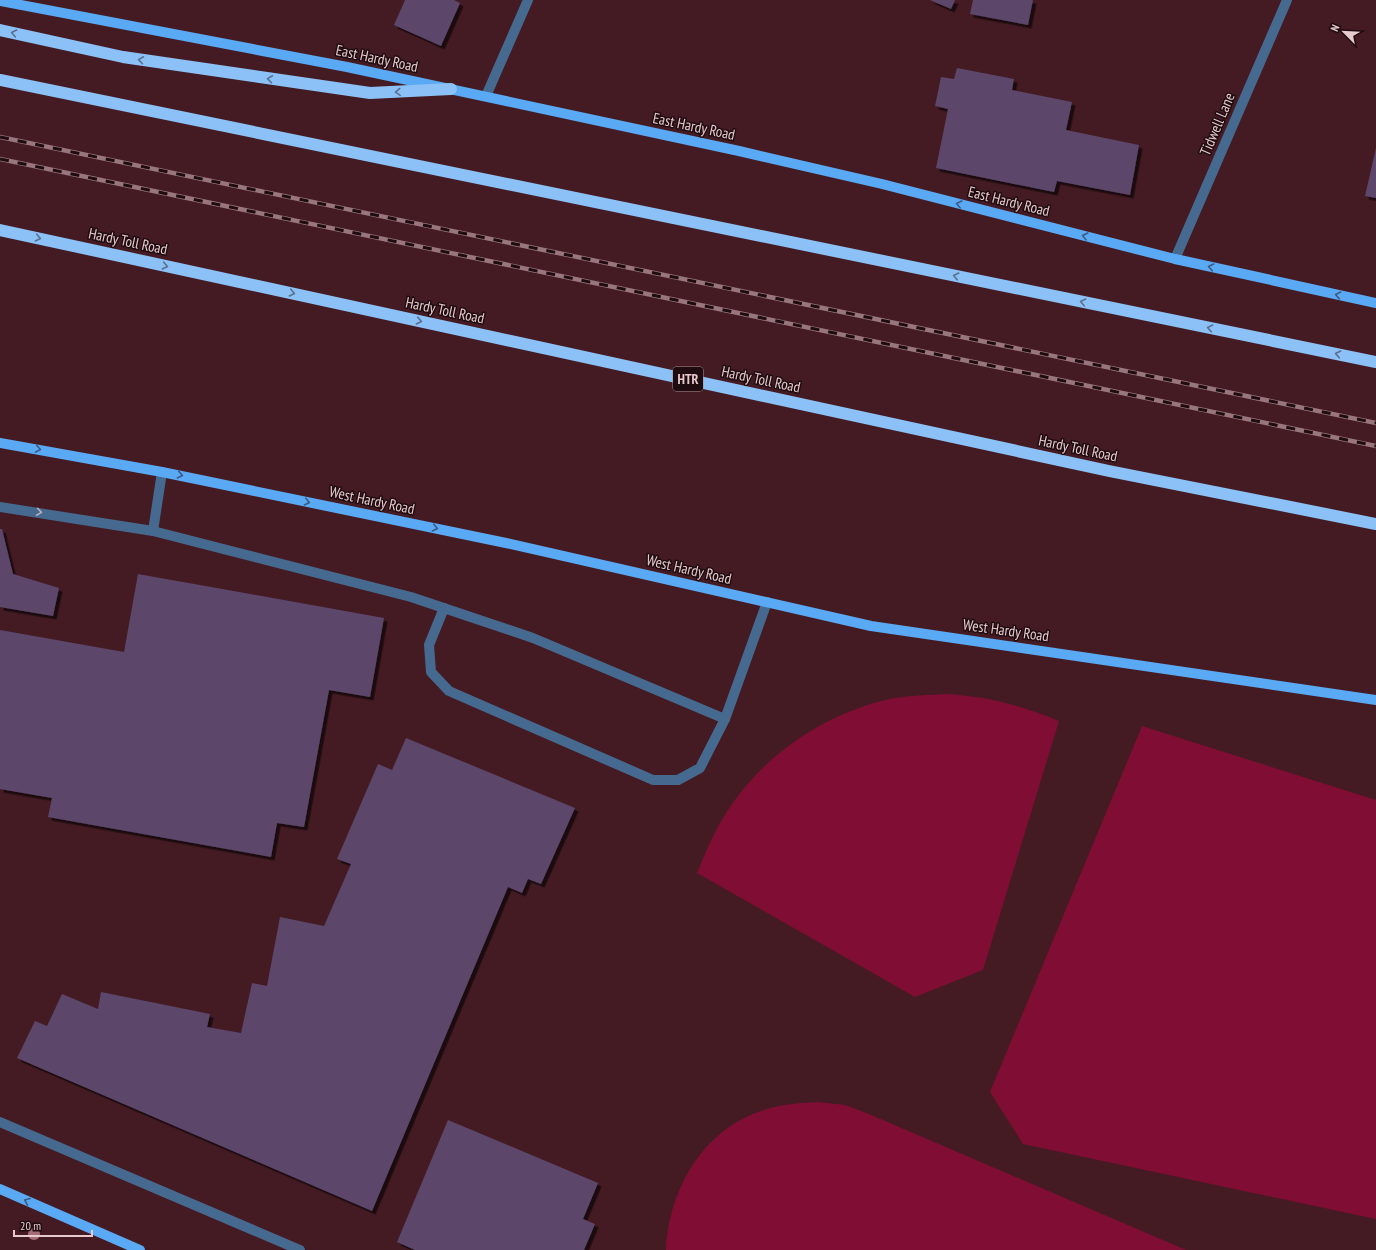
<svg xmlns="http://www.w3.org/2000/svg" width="1376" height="1250" viewBox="0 0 1376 1250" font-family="'PT Sans Narrow',sans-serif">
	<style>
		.green { fill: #7f0d34 }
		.building { fill: #5b466b; filter: url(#shadow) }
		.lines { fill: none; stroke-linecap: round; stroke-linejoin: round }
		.minor { stroke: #466a8f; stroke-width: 10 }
		.major { stroke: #5aa9f4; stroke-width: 10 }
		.highway { stroke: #8bc1f6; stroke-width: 12 }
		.rail-casing { stroke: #99767c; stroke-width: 4.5 }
		.rail { stroke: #1f0c10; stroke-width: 3; stroke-dasharray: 9; stroke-linecap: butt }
		.tree { fill: #a36d76 }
		.oneway { stroke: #5a708e }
		.oneway2 { stroke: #3c5a82 }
		.oneway3 { stroke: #b6adba }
		.labels { text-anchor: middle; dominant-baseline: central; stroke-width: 3; stroke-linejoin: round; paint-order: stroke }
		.shield { fill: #1f0c10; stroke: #aa9194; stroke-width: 1 }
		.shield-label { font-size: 14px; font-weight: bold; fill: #e6cacd }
		.street-label { font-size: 15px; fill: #e6cacd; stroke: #1f0c10 }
	</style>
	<defs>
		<filter id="shadow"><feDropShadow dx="3.5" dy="3.5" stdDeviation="0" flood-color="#0009"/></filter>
	</defs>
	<rect width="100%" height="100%" fill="#441b23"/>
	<g class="green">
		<path d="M948,694C989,697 1021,705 1059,721L983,970L915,997L697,873C705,854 712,836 723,818C759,758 822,714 890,699C909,695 929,695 948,694Z"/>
		<polygon points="1142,726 1376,800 1376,1219 1023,1144 990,1092"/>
		<path d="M818,1102L845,1105L869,1114L1186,1250H666C669,1188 704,1127 767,1109C784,1104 800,1103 818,1102Z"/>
	</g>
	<g class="building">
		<polygon points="405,0 454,0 460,3 441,46 394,25"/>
		<polygon points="930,0 955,0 951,9"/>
		<polygon points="973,0 1033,0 1028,25 970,14"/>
		<polygon points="957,68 1014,79 1012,90 1072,102 1066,130 1139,145 1130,195 1057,181 1054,192 936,168 948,109 935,106 941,77 954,79"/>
		<polygon points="1376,148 1376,198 1365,196"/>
		<polygon points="0,529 2,529 13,574 59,588 53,616 0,607"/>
		<polygon points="138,574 384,618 370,697 329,690 304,827 277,823 271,857 48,817 52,798 0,789 0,630 124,652"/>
		<polygon points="406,738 575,808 541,884 528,879 522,893 508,887 372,1211 17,1058 35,1021 47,1026 62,994 98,1009 101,992 210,1014 207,1027 241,1033 252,983 267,986 280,917 324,926 351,864 337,859 378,764 392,770"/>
		<polygon points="448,1120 598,1183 583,1219 595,1224 584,1250 415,1250 397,1242"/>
	</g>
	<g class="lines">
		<g class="minor">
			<polyline points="486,96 528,0"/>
			<polyline points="1175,259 1287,0"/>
			<polyline points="0,507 153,531 411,597 533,638 725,719 767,602"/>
			<polyline points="153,531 162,472"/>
			<polyline points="444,608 429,645 431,672 449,691 653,780 678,780 700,768 725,719"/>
			<polyline points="0,1122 300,1250"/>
		</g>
		<g class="major">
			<polyline points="0,1 347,67 739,151 882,184 1175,259 1376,303"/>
			<polyline points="0,443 162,472 506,543 871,626 1376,700"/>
			<polyline points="0,1189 140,1250"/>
		</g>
		<g class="highway">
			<polyline points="0,30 123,57 370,93 451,89"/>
			<polyline points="0,80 1376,362"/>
			<polyline points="0,230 1109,471 1376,524"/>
		</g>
		<defs>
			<g id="rail">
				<polyline points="0,137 1376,423"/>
				<polyline points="0,159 1376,446"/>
			</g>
		</defs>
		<use href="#rail" class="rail-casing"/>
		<use href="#rail" class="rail"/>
	</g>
	<circle class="tree" cx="34" cy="1234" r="6"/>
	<defs><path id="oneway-chevron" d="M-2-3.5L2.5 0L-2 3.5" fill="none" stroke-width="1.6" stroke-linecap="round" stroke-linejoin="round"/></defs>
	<g class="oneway">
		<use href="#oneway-chevron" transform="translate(14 33) rotate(-168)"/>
		<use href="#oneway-chevron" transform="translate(141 60) rotate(-172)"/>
		<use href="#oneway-chevron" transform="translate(270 79) rotate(-172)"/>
		<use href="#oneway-chevron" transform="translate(398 92) rotate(177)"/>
		<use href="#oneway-chevron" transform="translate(38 238) rotate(12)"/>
		<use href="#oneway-chevron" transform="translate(165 266) rotate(12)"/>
		<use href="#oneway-chevron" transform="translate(956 276) rotate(-168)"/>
		<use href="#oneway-chevron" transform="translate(292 293) rotate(12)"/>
		<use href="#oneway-chevron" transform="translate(1083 302) rotate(-168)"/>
		<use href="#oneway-chevron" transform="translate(419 321) rotate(12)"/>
		<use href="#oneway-chevron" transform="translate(1210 328) rotate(-168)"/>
		<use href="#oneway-chevron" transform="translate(1338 354) rotate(-168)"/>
	</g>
	<g class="oneway2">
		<use href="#oneway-chevron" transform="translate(959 204) rotate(-166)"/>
		<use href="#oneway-chevron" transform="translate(1085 236) rotate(-166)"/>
		<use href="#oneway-chevron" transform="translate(1211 267) rotate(-168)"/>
		<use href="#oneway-chevron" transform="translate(1338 295) rotate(-168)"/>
		<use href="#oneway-chevron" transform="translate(38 449) rotate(10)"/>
		<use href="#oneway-chevron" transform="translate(180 475) rotate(12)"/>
		<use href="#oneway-chevron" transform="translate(307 502) rotate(12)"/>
		<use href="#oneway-chevron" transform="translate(435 528) rotate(12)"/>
		<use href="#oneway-chevron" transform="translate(27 1201) rotate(-157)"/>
	</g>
	<use class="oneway3" href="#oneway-chevron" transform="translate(39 512) rotate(8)"/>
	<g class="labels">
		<rect class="shield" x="673" y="367" width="30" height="24" rx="3"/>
		<g class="shield-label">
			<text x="688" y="379">HTR</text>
		</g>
		<g class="street-label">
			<text transform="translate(377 58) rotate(12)">East Hardy Road</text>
			<text transform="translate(1217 124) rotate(-67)">Tidwell Lane</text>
			<text transform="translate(694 126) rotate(12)">East Hardy Road</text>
			<text transform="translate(1009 201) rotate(14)">East Hardy Road</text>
			<text transform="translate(128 241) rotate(12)">Hardy Toll Road</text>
			<text transform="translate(445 310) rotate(12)">Hardy Toll Road</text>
			<text transform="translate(761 379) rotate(12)">Hardy Toll Road</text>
			<text transform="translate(1078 448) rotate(12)">Hardy Toll Road</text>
			<text transform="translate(372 500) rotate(12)">West Hardy Road</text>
			<text transform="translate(689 569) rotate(13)">West Hardy Road</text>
			<text transform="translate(1006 630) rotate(8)">West Hardy Road</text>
		</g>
	</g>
	<g transform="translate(1344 32) rotate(294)" stroke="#1f0c10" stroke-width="3" paint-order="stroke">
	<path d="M0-3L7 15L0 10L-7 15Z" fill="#e6cacd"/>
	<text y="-6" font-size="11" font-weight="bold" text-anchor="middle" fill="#e6cacd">N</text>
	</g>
	<path d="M14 1230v6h78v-6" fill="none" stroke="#e6cacd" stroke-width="2"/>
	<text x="20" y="1230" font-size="12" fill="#e6cacd" stroke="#1f0c10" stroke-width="3" paint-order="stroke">20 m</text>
</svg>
